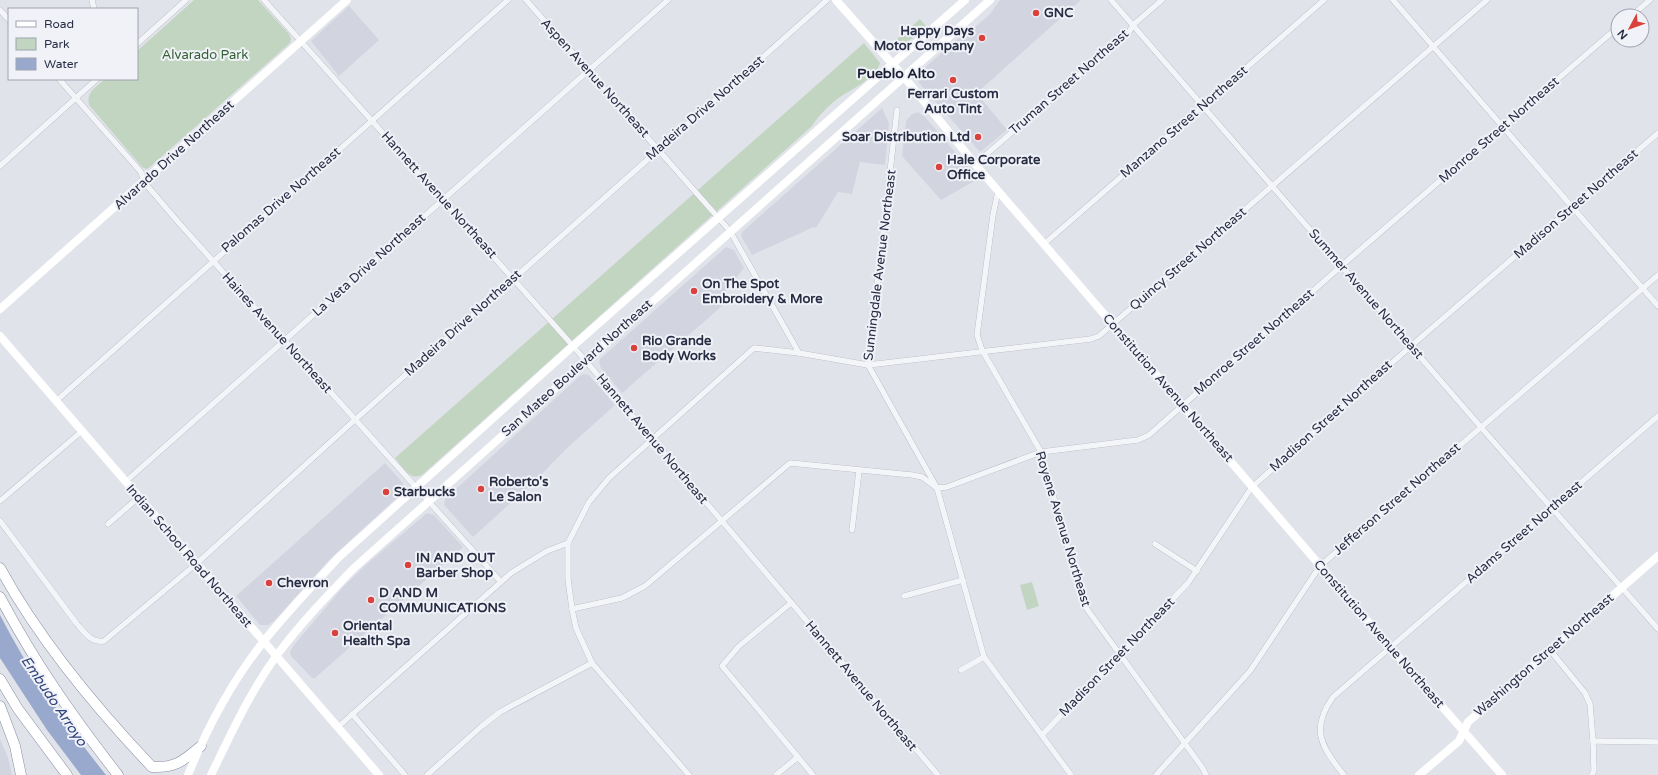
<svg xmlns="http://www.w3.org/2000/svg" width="1658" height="775" viewBox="0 0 1658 775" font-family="'Varela Round',sans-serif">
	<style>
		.built { fill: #d2d5e0 }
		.green { fill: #c2d5c1 }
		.water { fill: #99a9cd }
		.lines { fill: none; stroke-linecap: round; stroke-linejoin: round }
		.street-casing { stroke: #aaacb9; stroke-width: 6 }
		.highway-casing { stroke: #878da2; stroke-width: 11 }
		.street { stroke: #f4f5f8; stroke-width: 5.5 }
		.secondary { stroke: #fff; stroke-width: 8 }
		.highway { stroke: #fff; stroke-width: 10 }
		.poi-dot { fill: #d9413c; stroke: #f0f2f8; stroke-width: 1.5 }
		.labels { text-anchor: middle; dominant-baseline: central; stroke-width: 4; stroke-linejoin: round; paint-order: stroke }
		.poi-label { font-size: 13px; font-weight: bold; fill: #282d44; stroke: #f0f2f8; text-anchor: start }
		.park-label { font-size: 13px; fill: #346134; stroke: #f0f2f8 }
		.street-label { font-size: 13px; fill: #282d44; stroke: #f0f2f8 }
		.neighbourhood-label { font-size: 14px; font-weight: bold; fill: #1a1e34; stroke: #f0f2f8 }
		.water-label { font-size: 14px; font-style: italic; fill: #2e427b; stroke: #f0f2f8 }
	</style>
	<rect width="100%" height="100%" fill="#e1e3eb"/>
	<g class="built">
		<polygon points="1000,0 1081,0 979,91 979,96 1007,130 980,152 919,83 918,76 920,72 957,39 967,34 990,14"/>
		<polygon points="349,6 379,40 339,76 311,41"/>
		<polygon points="882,108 889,123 885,165 860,162 852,194 838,192 816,228 814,227 752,255 741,236 742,232"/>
		<polygon points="918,112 925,117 978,179 941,200 902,156 906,121 912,114"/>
		<polygon points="726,247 734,250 744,268 717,302 722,306 622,393 601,368 599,363 600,359"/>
		<polygon points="584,374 589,375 615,405 565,450 536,480 473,537 444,505 445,499 580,376"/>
		<polygon points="385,463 403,483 403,492 330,559 274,621 268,625 260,625 236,596"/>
		<polygon points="427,513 434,515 463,547 315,678 312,678 291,656 290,652 294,645 343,587 367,564"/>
		<polygon points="0,739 8,758 12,775 0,775"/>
	</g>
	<g class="green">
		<path d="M194,0H258L289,34L291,39L290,43L150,167L146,169L142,167L89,105C86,92 96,87 105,79H137V51Z"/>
		<polygon points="920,19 926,26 899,49 895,50 888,47"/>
		<path d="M864,43L880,63C876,78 852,89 840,97C829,105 819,115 812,126L422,475C409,481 403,467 395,458Z"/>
		<polygon points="1032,582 1039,606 1027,610 1020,585"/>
	</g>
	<path class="water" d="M0,615C30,673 66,725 106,775H81L47,730L0,658Z"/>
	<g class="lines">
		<defs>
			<g id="street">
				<polyline points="92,0 94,9"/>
				<polyline points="264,0 573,346 938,775"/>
				<polyline points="526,0 730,231 799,353"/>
				<polyline points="1111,0 1486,433 1658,629"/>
				<polyline points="1393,0 1658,306"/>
				<polyline points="0,10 9,20"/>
				<polyline points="1631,16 1650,0"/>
				<polyline points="137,44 186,0"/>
				<polyline points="59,79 141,172 144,182 179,223 501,582"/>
				<polyline points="897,110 868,365 937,488 984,657 1071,775"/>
				<polyline points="975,164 1129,32 1133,25 1162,0"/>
				<polyline points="0,166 97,79"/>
				<polyline points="998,191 993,215 977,335 982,350 1041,452 1084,605 1202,767 1206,775"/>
				<polyline points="1044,244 1324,0"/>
				<polyline points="56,401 508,0"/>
				<polyline points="125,482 668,0"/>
				<polyline points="0,501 82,431"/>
				<path d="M0,521L77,624C85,633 91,643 104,641L196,564L348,426L827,0"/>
				<polyline points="108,524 138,498"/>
				<polyline points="852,530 859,471"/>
				<polyline points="568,543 568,579 572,609 576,628 592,663 689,775"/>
				<polyline points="1155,544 1197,571"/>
				<polyline points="904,596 963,580"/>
				<polyline points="791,603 739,646 722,666 813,775"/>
				<polyline points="572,609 622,598 645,586 790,463 912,475 922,477 937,488 947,487 1041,452 1138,440 1149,435 1347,261 1618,27"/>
				<polyline points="1550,650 1585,693 1590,704 1593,741 1594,770 1592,775"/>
				<polyline points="961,670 984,657"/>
				<polyline points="352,714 405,775"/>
				<polyline points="338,727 511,573 547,551 568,543 589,502 609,478 754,348 799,353 868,365 1091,339 1099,336 1487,0"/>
				<polyline points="1042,735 1188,583 1252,487 1411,346 1658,133"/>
				<polyline points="1593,741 1658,742"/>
				<polyline points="427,775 482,726 500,712 592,663"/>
				<polyline points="776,775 798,757"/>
				<polyline points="1156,775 1250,671 1320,566 1658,275"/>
				<path d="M1344,775C1321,747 1310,729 1333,697L1658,416"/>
			</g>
			<g id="highway">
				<path d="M0,568C40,641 95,707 152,767C176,768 183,761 201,746"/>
				<path d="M0,597C35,663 72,716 118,775"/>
				<polyline points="0,679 18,709 67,775"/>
				<polyline points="0,706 15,746 21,775"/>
			</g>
		</defs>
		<use href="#street" class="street-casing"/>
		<use href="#highway" class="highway-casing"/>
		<use href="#street" class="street"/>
		<g class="secondary">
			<polyline points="836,0 904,77 975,164 1390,647 1502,775"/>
			<polyline points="0,309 347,0"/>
			<polyline points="0,336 379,775"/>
			<path d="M188,775C207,728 233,680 264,641C288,611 314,584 339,557L573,346L965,0"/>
			<path d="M211,775C231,734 250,692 277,655C300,624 327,596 353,569L990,0"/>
			<polyline points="1419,775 1459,741 1468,722 1658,556"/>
		</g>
		<use href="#highway" class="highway"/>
	</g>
	<g class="poi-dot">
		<circle cx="1036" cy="13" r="4"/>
		<circle cx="982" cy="38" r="4"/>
		<circle cx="953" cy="80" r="4"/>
		<circle cx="978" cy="137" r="4"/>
		<circle cx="939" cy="167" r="4"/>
		<circle cx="694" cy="291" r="4"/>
		<circle cx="634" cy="348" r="4"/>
		<circle cx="481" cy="489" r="4"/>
		<circle cx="386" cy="492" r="4"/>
		<circle cx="408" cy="565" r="4"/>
		<circle cx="269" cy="583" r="4"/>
		<circle cx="371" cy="600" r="4"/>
		<circle cx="335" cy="633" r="4"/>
	</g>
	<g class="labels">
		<g class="poi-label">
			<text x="1044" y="13">GNC</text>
			<text x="974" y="31" text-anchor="end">Happy Days<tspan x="974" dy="15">Motor Company</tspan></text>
			<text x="953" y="94" text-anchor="middle">Ferrari Custom<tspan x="953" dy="15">Auto Tint</tspan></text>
			<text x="970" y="137" text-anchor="end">Soar Distribution Ltd</text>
			<text x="947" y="160">Hale Corporate<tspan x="947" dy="15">Office</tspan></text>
			<text x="702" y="284">On The Spot<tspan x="702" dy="15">Embroidery &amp; More</tspan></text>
			<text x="642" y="341">Rio Grande<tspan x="642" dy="15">Body Works</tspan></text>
			<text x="489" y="482">Roberto's<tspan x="489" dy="15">Le Salon</tspan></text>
			<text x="394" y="492">Starbucks</text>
			<text x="416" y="558">IN AND OUT<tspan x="416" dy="15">Barber Shop</tspan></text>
			<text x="277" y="583">Chevron</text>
			<text x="379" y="593">D AND M<tspan x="379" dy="15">COMMUNICATIONS</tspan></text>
			<text x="343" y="626">Oriental<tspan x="343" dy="15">Health Spa</tspan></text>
		</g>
		<g class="park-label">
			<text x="205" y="55">Alvarado Park</text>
		</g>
		<g class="street-label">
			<text transform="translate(595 78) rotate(48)">Aspen Avenue Northeast</text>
			<text transform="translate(1069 82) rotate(-41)">Truman Street Northeast</text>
			<text transform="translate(705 108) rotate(-41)">Madeira Drive Northeast</text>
			<text transform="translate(1184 122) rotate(-41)">Manzano Street Northeast</text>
			<text transform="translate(1499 130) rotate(-41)">Monroe Street Northeast</text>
			<text transform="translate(174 155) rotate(-42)">Alvarado Drive Northeast</text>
			<text transform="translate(439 195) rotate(48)">Hannett Avenue Northeast</text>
			<text transform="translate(281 200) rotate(-41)">Palomas Drive Northeast</text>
			<text transform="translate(1576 204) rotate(-41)">Madison Street Northeast</text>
			<text transform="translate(1188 259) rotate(-41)">Quincy Street Northeast</text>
			<text transform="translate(369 265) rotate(-42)">La Veta Drive Northeast</text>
			<text transform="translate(880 265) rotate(-83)">Sunningdale Avenue Northeast</text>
			<text transform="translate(1366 294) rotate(49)">Summer Avenue Northeast</text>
			<text transform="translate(463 323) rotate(-42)">Madeira Drive Northeast</text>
			<text transform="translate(277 333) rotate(48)">Haines Avenue Northeast</text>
			<text transform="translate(1254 342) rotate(-41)">Monroe Street Northeast</text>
			<text transform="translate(577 368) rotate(-42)">San Mateo Boulevard Northeast</text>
			<text transform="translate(1168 388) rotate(49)">Constitution Avenue Northeast</text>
			<text transform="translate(1331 416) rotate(-42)">Madison Street Northeast</text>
			<text transform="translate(652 439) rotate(50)">Hannett Avenue Northeast</text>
			<text transform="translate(1397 499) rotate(-41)">Jefferson Street Northeast</text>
			<text transform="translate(1063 529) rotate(73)">Royene Avenue Northeast</text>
			<text transform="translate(1524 532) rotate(-41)">Adams Street Northeast</text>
			<text transform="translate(189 556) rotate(49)">Indian School Road Northeast</text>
			<text transform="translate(1379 634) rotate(49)">Constitution Avenue Northeast</text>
			<text transform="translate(1544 655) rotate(-41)">Washington Street Northeast</text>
			<text transform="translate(1117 657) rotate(-46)">Madison Street Northeast</text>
			<text transform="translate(861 686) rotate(50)">Hannett Avenue Northeast</text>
		</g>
		<g class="neighbourhood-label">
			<text x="896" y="73">Pueblo Alto</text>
		</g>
		<g class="water-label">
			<text transform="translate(54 701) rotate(56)">Embudo Arroyo</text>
		</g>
	</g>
	<rect x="8" y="8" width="130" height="72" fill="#f0f2f8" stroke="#a0a3b0"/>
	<rect x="16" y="21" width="20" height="6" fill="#ffffff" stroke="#a0a3b0"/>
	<text x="44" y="28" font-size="12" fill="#282d44">Road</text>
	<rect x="16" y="38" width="20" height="12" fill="#c2d5c1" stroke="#a0a3b0"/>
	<text x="44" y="48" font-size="12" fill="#282d44">Park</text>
	<rect x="16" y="58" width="20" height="12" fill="#99a9cd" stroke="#a0a3b0"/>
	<text x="44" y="68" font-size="12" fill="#282d44">Water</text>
	<g transform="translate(1630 28) rotate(229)"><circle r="19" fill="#f0f2f8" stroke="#a0a3b0"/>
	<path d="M0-3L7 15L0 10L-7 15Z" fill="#d9413c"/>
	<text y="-6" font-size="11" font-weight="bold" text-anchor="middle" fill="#282d44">N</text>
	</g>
</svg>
